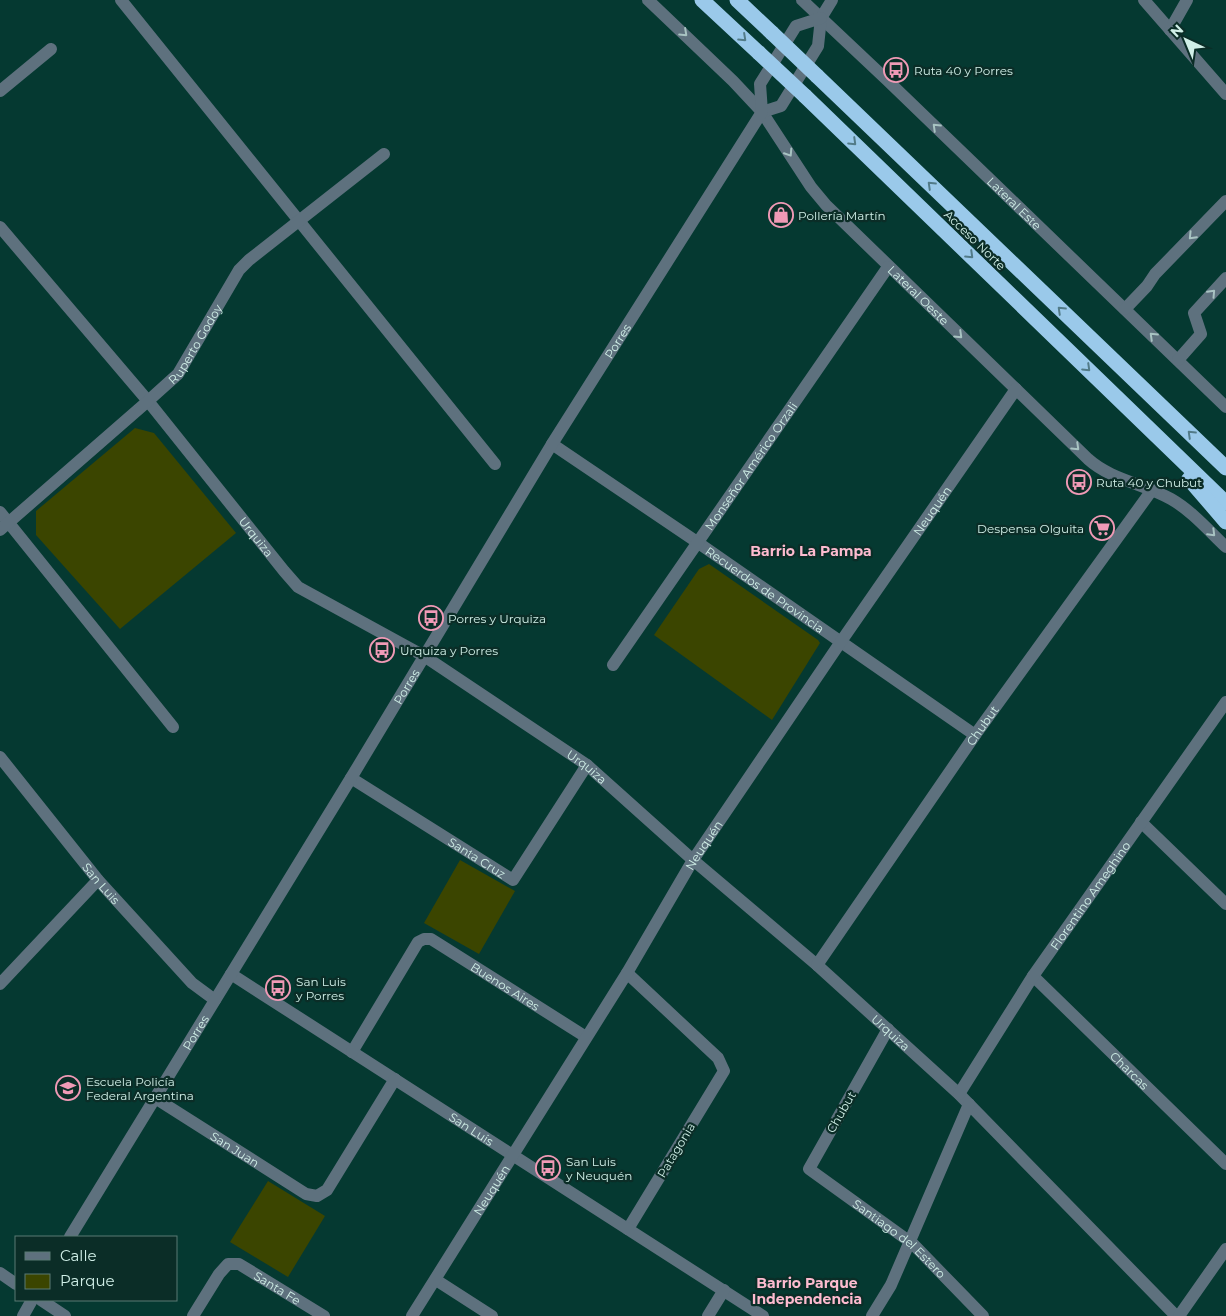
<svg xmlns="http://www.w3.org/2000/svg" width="1226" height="1316" viewBox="0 0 1226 1316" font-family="Montserrat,sans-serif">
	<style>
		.green { fill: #3b4500 }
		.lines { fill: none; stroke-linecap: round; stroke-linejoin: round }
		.minor { stroke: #5e717e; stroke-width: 12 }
		.highway { stroke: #9ac9ea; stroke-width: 15 }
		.highway-bridge { stroke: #9ac9ea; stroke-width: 15 }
		.oneway { stroke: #a8c3c2 }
		.oneway2 { stroke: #527b88 }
		.labels { text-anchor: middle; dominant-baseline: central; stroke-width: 4.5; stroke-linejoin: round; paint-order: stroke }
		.poi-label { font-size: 12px; fill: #d0efe7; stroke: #0b2d27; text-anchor: start }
		.street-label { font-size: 12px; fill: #d0efe7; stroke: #0b2d27 }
		.neighbourhood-label { font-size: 14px; font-weight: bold; fill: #fdbbcf; stroke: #0b2d27 }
	</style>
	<rect width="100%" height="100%" fill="#053931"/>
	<g class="green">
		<polygon points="135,428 154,433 236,533 120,629 36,535 36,511"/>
		<polygon points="709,564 818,640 820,643 772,720 654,635 699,569"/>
		<polygon points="460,860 515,891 479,954 424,923"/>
		<polygon points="268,1181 325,1216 288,1277 230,1242"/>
	</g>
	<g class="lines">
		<g class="minor">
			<polyline points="121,0 495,464"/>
			<path id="s1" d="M648,0L733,81L762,112L811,187L826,205L1088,459C1111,480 1145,484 1171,499C1192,511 1209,531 1226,547"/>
			<path id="s2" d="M802,0L887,80L1226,407"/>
			<polyline points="1144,0 1226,94"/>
			<polyline points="1170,30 1187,0"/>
			<polyline points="0,91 51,49"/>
			<polyline points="762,112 781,106 818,46 821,18 832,0"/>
			<path id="s3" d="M0,227L148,401L284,571L298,587L424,656L587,765L693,860L817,965L959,1094L1176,1316"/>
			<polyline points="1125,309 1147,286 1155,274 1226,201"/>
			<polyline points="1178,360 1201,334 1194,313 1226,278"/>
			<path id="s4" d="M552,444L697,542L975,735"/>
			<polyline points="0,512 173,727"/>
			<path id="s5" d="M0,530L148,401L178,374L239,270L249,260L384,154"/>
			<path id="s6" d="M613,665L888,267"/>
			<path id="s7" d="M0,757L98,880L192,983L215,1000"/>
			<path id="s8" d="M351,778L513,880L587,765"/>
			<polyline points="1141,822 1226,904"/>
			<path id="s9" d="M817,965L975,735L1152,490"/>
			<polyline points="627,973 718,1058 724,1071 628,1229"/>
			<path id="s10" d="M231,974L763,1316"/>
			<path id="s11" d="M1033,976L1226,1164"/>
			<polyline points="0,984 98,880"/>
			<path id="s12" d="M888,1029L809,1169L913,1244L983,1316"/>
			<path id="s13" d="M352,1052L418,942L424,939H431L586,1037"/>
			<path id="s14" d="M959,1094L1033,976L1226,702"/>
			<path id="s15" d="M155,1098L306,1194L317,1196L327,1190L395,1079"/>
			<path id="s16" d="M70,1237L351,778L552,444L762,112L760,84L796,26L821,18"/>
			<polyline points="0,1273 16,1284"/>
			<polyline points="436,1280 492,1316"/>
			<polyline points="41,1300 65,1316"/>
			<polyline points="23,1316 32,1300"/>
			<path id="s17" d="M193,1316L219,1274L228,1264H239L324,1316"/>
			<path id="s18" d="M412,1316L627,973L693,860L840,643L1016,389"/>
			<polyline points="708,1316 724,1290"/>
			<polyline points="872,1316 891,1285 969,1104"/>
			<polyline points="1179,1316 1226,1249"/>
		</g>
		<g class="highway">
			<polyline points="702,0 759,53"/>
			<polyline points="737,0 772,33"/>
			<polyline points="817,76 1226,468"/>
			<polyline points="805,96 1226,503"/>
			<polyline points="1189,479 1226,522"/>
		</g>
		<g class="highway-bridge">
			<polyline points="772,33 817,76"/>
			<polyline points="759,53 805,96"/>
		</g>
	</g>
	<defs><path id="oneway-chevron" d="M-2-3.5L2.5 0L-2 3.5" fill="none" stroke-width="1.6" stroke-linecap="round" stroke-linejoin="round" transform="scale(1.25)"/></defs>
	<g class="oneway">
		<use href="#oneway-chevron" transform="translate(684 33) rotate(43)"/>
		<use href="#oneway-chevron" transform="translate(936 127) rotate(-136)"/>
		<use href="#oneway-chevron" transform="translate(789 153) rotate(57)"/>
		<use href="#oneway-chevron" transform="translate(1192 236) rotate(134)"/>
		<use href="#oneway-chevron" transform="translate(1212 293) rotate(-47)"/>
		<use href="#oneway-chevron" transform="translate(959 335) rotate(44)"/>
		<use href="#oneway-chevron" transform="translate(1153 336) rotate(-136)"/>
		<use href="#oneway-chevron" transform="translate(1076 447) rotate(44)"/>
		<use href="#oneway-chevron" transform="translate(1212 533) rotate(45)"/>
	</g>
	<g class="oneway2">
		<use href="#oneway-chevron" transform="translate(743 38) rotate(43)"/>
		<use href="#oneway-chevron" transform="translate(853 142) rotate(44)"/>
		<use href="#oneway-chevron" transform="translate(931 185) rotate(-136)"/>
		<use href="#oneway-chevron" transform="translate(970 255) rotate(44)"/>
		<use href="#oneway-chevron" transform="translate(1061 310) rotate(-136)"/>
		<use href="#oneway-chevron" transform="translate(1087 368) rotate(44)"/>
		<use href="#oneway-chevron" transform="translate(1191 434) rotate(-136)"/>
	</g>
	<defs>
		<symbol id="bus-ring" viewBox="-11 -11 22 22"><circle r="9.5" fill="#0b2d27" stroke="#f09ab6" stroke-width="1.5"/><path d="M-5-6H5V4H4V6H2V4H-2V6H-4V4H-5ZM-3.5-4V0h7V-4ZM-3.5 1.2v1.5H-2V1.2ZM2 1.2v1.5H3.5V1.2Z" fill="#f09ab6"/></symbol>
		<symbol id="shop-ring" viewBox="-11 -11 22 22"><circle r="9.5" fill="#0b2d27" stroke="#f09ab6" stroke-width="1.5"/><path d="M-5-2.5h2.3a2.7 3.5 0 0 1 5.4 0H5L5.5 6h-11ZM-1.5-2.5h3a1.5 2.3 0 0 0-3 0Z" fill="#f09ab6"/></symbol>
		<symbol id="supermarket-ring" viewBox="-11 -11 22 22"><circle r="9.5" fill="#0b2d27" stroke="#f09ab6" stroke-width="1.5"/><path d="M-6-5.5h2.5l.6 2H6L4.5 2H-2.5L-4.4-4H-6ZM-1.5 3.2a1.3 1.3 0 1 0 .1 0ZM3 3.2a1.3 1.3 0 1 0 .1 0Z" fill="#f09ab6"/></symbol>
		<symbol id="school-ring" viewBox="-11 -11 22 22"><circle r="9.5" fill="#0b2d27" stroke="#f09ab6" stroke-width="1.5"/><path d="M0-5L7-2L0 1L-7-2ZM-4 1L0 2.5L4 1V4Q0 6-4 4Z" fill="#f09ab6"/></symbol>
	</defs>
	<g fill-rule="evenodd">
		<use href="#bus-ring" x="882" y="56" width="28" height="28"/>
		<use href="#shop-ring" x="767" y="201" width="28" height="28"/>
		<use href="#bus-ring" x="1065" y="468" width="28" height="28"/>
		<use href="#supermarket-ring" x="1088" y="514" width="28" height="28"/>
		<use href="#bus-ring" x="417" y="604" width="28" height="28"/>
		<use href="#bus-ring" x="368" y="636" width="28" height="28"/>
		<use href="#bus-ring" x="264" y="974" width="28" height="28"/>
		<use href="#school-ring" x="54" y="1074" width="28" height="28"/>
		<use href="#bus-ring" x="534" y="1154" width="28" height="28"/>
	</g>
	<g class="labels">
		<g class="poi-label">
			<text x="914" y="70">Ruta 40 y Porres</text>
			<text x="798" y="215">Pollería Martín</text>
			<text x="1096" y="482">Ruta 40 y Chubut</text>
			<text x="1084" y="528" text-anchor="end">Despensa Olguita</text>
			<text x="448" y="618">Porres y Urquiza</text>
			<text x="400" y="650">Urquiza y Porres</text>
			<text x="296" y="981">San Luis<tspan x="296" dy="14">y Porres</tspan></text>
			<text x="86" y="1081">Escuela Policía<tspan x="86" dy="14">Federal Argentina</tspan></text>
			<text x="566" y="1161">San Luis<tspan x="566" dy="14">y Neuquén</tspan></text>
		</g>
		<g class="street-label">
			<text stroke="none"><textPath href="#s2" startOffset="294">Lateral Este</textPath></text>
			<text transform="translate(975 240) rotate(44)">Acceso Norte</text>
			<text stroke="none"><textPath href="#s1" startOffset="402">Lateral Oeste</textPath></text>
			<text stroke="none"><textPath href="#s16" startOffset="1050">Porres</textPath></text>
			<text stroke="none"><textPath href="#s5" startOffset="271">Ruperto Godoy</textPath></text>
			<text stroke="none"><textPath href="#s6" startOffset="242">Monseñor Américo Orzali</textPath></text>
			<text stroke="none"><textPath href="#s18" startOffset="959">Neuquén</textPath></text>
			<text stroke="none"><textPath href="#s3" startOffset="402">Urquiza</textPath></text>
			<text stroke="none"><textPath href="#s4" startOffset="258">Recuerdos de Provincia</textPath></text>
			<text stroke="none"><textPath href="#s16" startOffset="645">Porres</textPath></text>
			<text stroke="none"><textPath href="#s9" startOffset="291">Chubut</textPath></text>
			<text stroke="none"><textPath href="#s3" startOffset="808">Urquiza</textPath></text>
			<text stroke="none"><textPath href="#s18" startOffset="554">Neuquén</textPath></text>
			<text stroke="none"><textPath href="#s8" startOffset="149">Santa Cruz</textPath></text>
			<text stroke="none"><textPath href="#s7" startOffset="162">San Luis</textPath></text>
			<text stroke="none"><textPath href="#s14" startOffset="238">Florentino Ameghino</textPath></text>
			<text stroke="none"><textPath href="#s13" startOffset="230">Buenos Aires</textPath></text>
			<text stroke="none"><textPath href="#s16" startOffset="240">Porres</textPath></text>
			<text stroke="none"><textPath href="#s3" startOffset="1212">Urquiza</textPath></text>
			<text stroke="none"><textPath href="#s11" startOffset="135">Charcas</textPath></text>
			<text transform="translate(841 1112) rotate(-60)">Chubut</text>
			<text stroke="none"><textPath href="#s10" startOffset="286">San Luis</textPath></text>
			<text stroke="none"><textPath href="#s15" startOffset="95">San Juan</textPath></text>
			<text transform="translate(676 1150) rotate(-59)">Patagonia</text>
			<text stroke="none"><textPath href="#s18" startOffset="149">Neuquén</textPath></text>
			<text stroke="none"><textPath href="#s12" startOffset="275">Santiago del Estero</textPath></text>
			<text stroke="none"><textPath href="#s17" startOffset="119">Santa Fe</textPath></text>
		</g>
		<g class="neighbourhood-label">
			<text x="811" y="551">Barrio La Pampa</text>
			<text x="807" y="1283">Barrio Parque<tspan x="807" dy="16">Independencia</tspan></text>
		</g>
	</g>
	<rect x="15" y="1236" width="162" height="65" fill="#0b2d27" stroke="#5a7b74"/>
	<rect x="25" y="1252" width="25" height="8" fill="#5e717e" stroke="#5a7b74"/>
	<text x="60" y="1261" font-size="15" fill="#d0efe7">Calle</text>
	<rect x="25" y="1274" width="25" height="15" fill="#3b4500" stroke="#5a7b74"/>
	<text x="60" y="1286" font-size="15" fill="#d0efe7">Parque</text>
	<g transform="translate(1186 40) rotate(316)" stroke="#0b2d27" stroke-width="4" paint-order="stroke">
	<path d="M0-4L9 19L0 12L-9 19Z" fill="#d0efe7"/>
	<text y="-8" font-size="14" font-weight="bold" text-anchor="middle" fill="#d0efe7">N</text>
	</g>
</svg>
